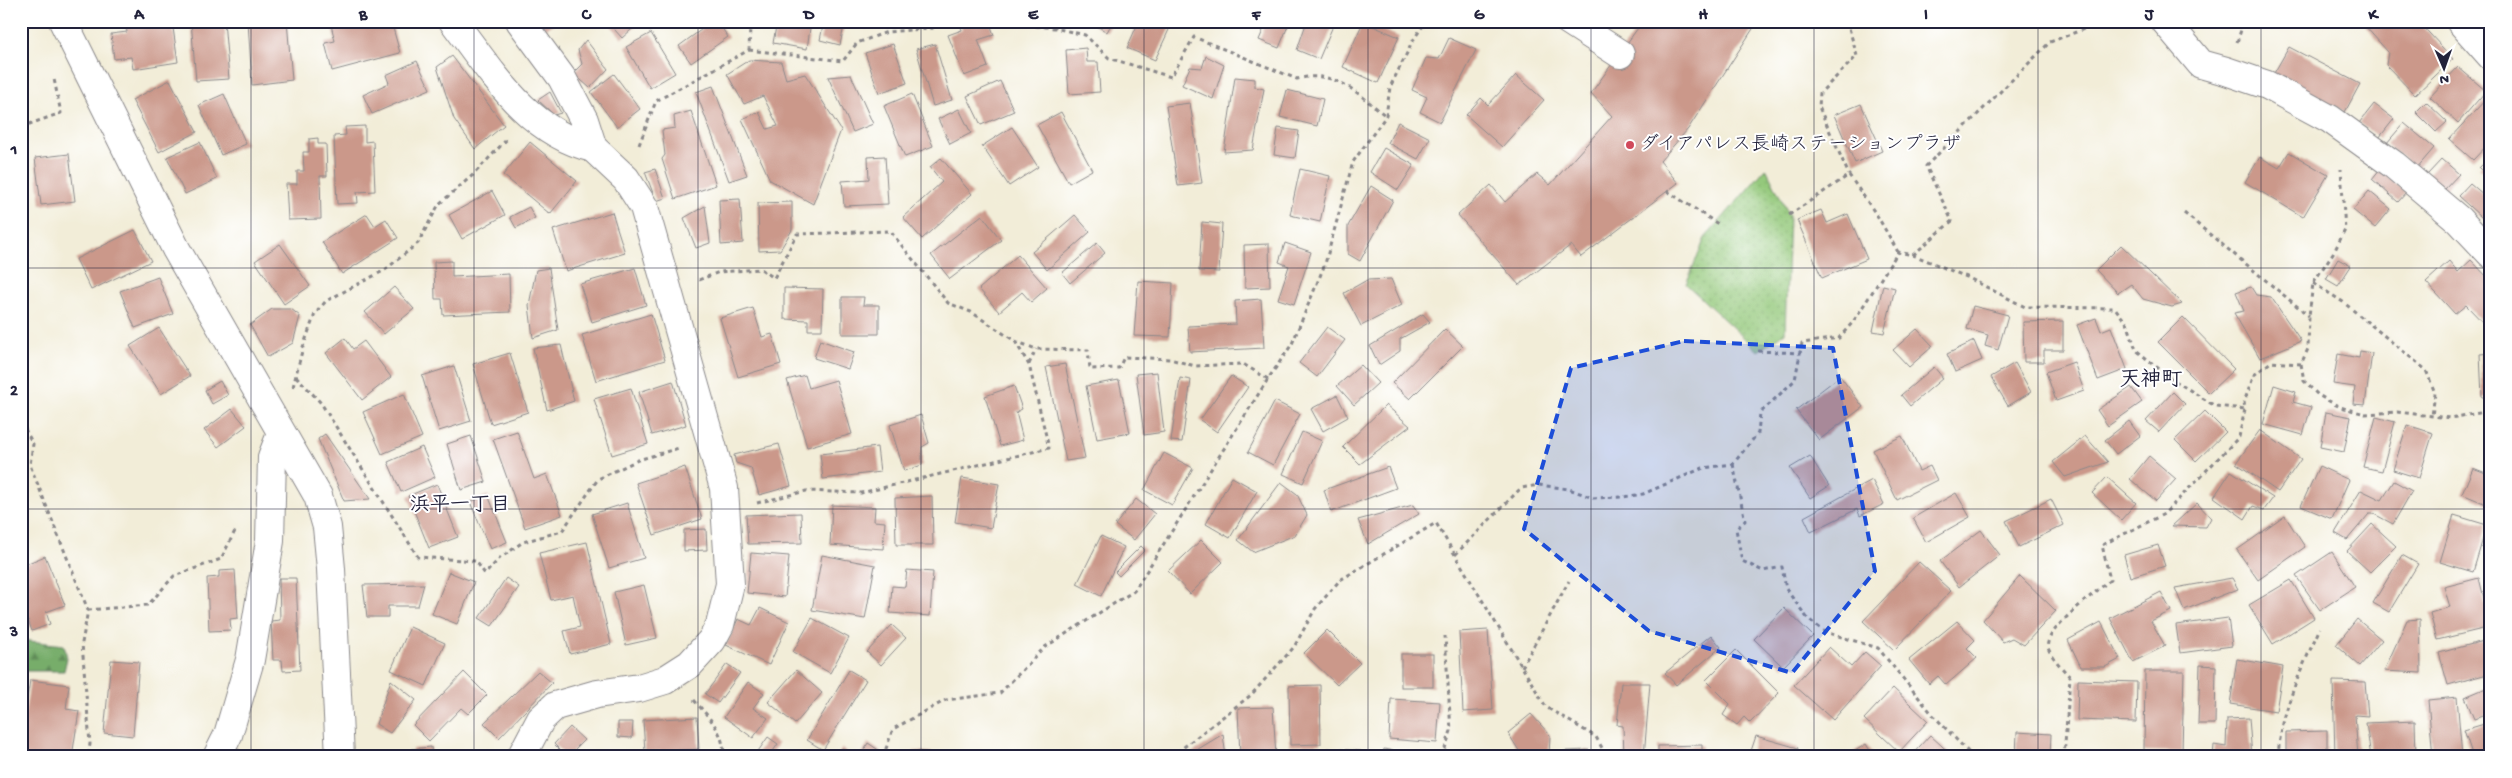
<svg xmlns="http://www.w3.org/2000/svg" width="2512" height="778" viewBox="0 0 2512 778" font-family="'Gochi Hand','Klee One',sans-serif">
	<style>
		.grass { fill: url(#grass-dots); stroke: #5b765b }
		.forest { fill: url(#forest-firs); stroke: #4c6853 }
		.building { fill: #cb988a }
		.lines { fill: none; stroke-linecap: round; stroke-linejoin: round }
		.minor-casing { stroke: #8a888a; stroke-width: 30 }
		.path { stroke: #8a888a; stroke-width: 3; stroke-dasharray: 4 4; stroke-linecap: butt }
		.minor { stroke: #fff; stroke-width: 28 }
		.marked { fill: #1d4ed8; fill-opacity: 0.2; stroke: #1d4ed8; stroke-width: 4; stroke-dasharray: 10 6; stroke-linejoin: round }
		.grid { fill: none; stroke: #22223b; stroke-width: 1; stroke-opacity: 0.55 }
		.poi-dot { fill: #d1495b; stroke: #fff; stroke-width: 2 }
		.labels { text-anchor: middle; dominant-baseline: central; stroke-width: 4; stroke-linejoin: round; paint-order: stroke }
		.poi-label { font-size: 19px; fill: #22223b; stroke: #fff; text-anchor: start }
		.neighbourhood-label { font-size: 20px; font-weight: bold; fill: #22223b; stroke: #fff }
		.quarter-label { font-size: 21px; font-weight: bold; fill: #22223b; stroke: #fff }
		.neatline { fill: none; stroke: #22223b; stroke-width: 2 }
		.grid-label { font-size: 16px; text-anchor: middle; font-weight: bold; fill: #22223b }
	</style>
	<defs>
		<pattern id="grass-dots" width="8" height="8" patternUnits="userSpaceOnUse" patternTransform="scale(1.25)"><rect width="8" height="8" fill="#94c97b"/><path d="M2 2h.1M6 6h.1" fill="none" stroke="#7fac6b" stroke-width="1.8" stroke-linecap="round"/></pattern>
		<pattern id="forest-firs" width="22" height="20" patternUnits="userSpaceOnUse" patternTransform="scale(1.25)"><rect width="22" height="20" fill="#77ad6b"/><path d="M5 1l3.5 6h-7zM16 11l3.5 6h-7z" fill="#618c59"/></pattern>
	</defs>
	<rect width="100%" height="100%" fill="#fff"/>
	<filter id="ink" filterUnits="userSpaceOnUse"><feTurbulence type="fractalNoise" baseFrequency=".02" numOctaves="2"/><feDisplacementMap in="SourceGraphic" scale="10" xChannelSelector="R" yChannelSelector="G"/><feConvolveMatrix kernelMatrix="1 2 1 2 8 2 1 2 1" color-interpolation-filters="sRGB"/></filter>
	<filter id="wash" filterUnits="userSpaceOnUse"><feTurbulence type="fractalNoise" baseFrequency=".0096" numOctaves="4" result="noise"/><feDisplacementMap in="SourceGraphic" scale="20" xChannelSelector="R" yChannelSelector="G"/><feGaussianBlur stdDeviation="1.12" result="paint"/><feColorMatrix in="noise" values="0 0 0 0 0 0 0 0 0 0 0 0 0 0 0 0 0 1.4 0 .05"/><feComposite in="paint" operator="in"/></filter>
	<g filter="url(#wash)">
		<rect width="100%" height="100%" fill="#f2edd8"/>
		<polygon class="grass" points="1766,168 1789,215 1785,333 1758,351 1686,284 1705,238"/>
		<polygon class="forest" points="21,640 64,645 67,658 64,671 21,671"/>
		<g id="blocks">
			<g class="building">
				<polygon points="125,21 172,21 178,62 133,69 131,57 114,59 111,34 127,32"/>
				<polygon points="191,21 224,21 229,79 196,81"/>
				<polygon points="248,21 287,21 292,80 252,85"/>
				<polygon points="330,21 391,21 400,53 332,71 325,43 335,41"/>
				<polygon points="540,21 558,21 545,29"/>
				<polygon points="607,21 641,21 622,38"/>
				<polygon points="713,21 717,21 728,37 691,63 679,46"/>
				<polygon points="777,21 811,21 807,49 773,43"/>
				<polygon points="824,21 845,21 840,45 820,40"/>
				<polygon points="864,21 893,21 893,22 862,28"/>
				<polygon points="959,21 989,21 994,35 978,40 988,67 964,76 948,35 962,30"/>
				<polygon points="1088,21 1113,21 1107,32"/>
				<polygon points="1139,21 1173,21 1155,60 1127,48"/>
				<polygon points="1267,21 1290,21 1279,48 1259,40"/>
				<polygon points="1307,21 1335,21 1319,59 1297,50"/>
				<polygon points="1643,21 1758,21 1688,129 1660,161 1678,183 1581,257 1571,245 1519,285 1458,215 1491,185 1505,202 1537,174 1550,185 1612,116 1591,93"/>
				<polygon points="2371,21 2418,21 2453,59 2415,95 2386,65 2388,52 2365,26"/>
				<polygon points="1363,22 1399,37 1378,83 1343,67"/>
				<polygon points="651,33 675,73 650,88 626,47"/>
				<polygon points="1449,38 1476,50 1440,122 1420,112 1427,97 1412,90 1426,58 1439,59"/>
				<polygon points="586,40 608,69 590,88 573,73 582,64 578,50"/>
				<polygon points="893,44 907,83 879,93 865,53"/>
				<polygon points="935,44 952,100 933,106 916,49"/>
				<polygon points="2289,47 2360,84 2345,112 2273,75"/>
				<polygon points="1086,48 1087,62 1098,62 1100,92 1069,94 1066,50"/>
				<polygon points="452,56 504,125 475,149 454,119 437,67"/>
				<polygon points="1206,56 1224,65 1213,99 1182,85 1190,67 1202,68"/>
				<polygon points="749,60 781,62 786,79 805,74 841,130 813,204 770,180 742,119 759,112 767,129 778,126 763,96 744,104 727,74"/>
				<polygon points="417,61 430,89 372,114 363,95 389,83 386,75"/>
				<polygon points="2458,67 2486,91 2458,123 2430,97"/>
				<polygon points="614,74 640,109 617,127 591,92"/>
				<polygon points="851,75 873,124 853,132 828,77"/>
				<polygon points="1516,75 1544,100 1502,147 1466,115 1481,98 1488,105"/>
				<polygon points="1235,77 1255,79 1255,87 1264,89 1253,150 1224,152"/>
				<polygon points="170,80 197,132 159,152 132,100"/>
				<polygon points="1000,81 1014,111 981,125 967,96"/>
				<polygon points="713,86 747,175 729,181 696,92"/>
				<polygon points="1287,90 1323,99 1317,126 1280,117"/>
				<polygon points="550,92 561,113 554,115 538,100"/>
				<polygon points="224,94 246,144 221,155 199,105"/>
				<polygon points="912,94 933,146 905,157 884,106"/>
				<polygon points="2487,98 2491,102 2491,141 2473,160 2449,139"/>
				<polygon points="2426,102 2447,122 2436,132 2416,112"/>
				<polygon points="1190,103 1202,183 1178,186 1166,106"/>
				<polygon points="1861,104 1882,151 1855,163 1834,115"/>
				<polygon points="2374,104 2394,119 2379,138 2359,123"/>
				<polygon points="959,109 971,133 950,144 938,119"/>
				<polygon points="691,111 716,185 675,199 662,159 665,155 662,130 675,128 674,116"/>
				<polygon points="1061,112 1092,170 1069,183 1037,125"/>
				<polygon points="1398,122 1430,138 1418,159 1388,143"/>
				<polygon points="2404,123 2434,148 2416,169 2386,144"/>
				<polygon points="365,126 365,142 373,141 375,191 357,192 358,203 337,204 334,136 346,135 345,127"/>
				<polygon points="1012,127 1038,167 1009,186 982,146"/>
				<polygon points="1278,128 1299,131 1295,158 1274,155"/>
				<polygon points="318,138 318,144 326,144 327,176 320,176 321,219 288,220 286,184 297,184 297,171 304,171 303,152 309,152 309,139"/>
				<polygon points="200,142 217,179 185,194 167,157"/>
				<polygon points="530,142 577,181 550,214 503,175"/>
				<polygon points="1384,148 1414,165 1398,190 1370,172"/>
				<polygon points="2289,152 2328,175 2303,217 2245,182 2260,157 2279,168"/>
				<polygon points="69,154 75,201 41,205 35,158"/>
				<polygon points="885,156 888,204 844,206 842,181 869,179 868,157"/>
				<polygon points="2491,156 2491,179 2479,168"/>
				<polygon points="941,158 972,194 922,239 903,217 942,182 930,167"/>
				<polygon points="2442,159 2459,174 2444,190 2427,175"/>
				<polygon points="655,169 665,198 656,201 645,172"/>
				<polygon points="1300,169 1330,176 1320,222 1290,215"/>
				<polygon points="2380,169 2406,193 2398,202 2372,179"/>
				<polygon points="2470,183 2491,201 2491,226 2458,196"/>
				<polygon points="1371,186 1393,200 1360,261 1348,254 1348,226"/>
				<polygon points="492,191 505,215 462,239 449,215"/>
				<polygon points="2369,191 2391,209 2375,228 2353,210"/>
				<polygon points="740,199 743,243 721,245 719,200"/>
				<polygon points="792,202 792,230 780,250 759,251 758,203"/>
				<polygon points="705,206 710,243 696,248 684,218"/>
				<polygon points="529,207 535,218 516,228 510,217"/>
				<polygon points="1821,210 1827,223 1848,214 1867,259 1822,278 1797,220"/>
				<polygon points="612,212 625,253 566,271 553,230"/>
				<polygon points="367,214 375,226 386,219 398,238 342,274 322,242"/>
				<polygon points="982,215 1001,240 950,279 931,255"/>
				<polygon points="1075,215 1090,232 1047,270 1032,252"/>
				<polygon points="1202,222 1222,224 1219,272 1199,271"/>
				<polygon points="135,230 151,261 91,290 76,259"/>
				<polygon points="1097,243 1105,253 1070,283 1062,273"/>
				<polygon points="1285,243 1311,252 1294,304 1278,299 1289,266 1279,262"/>
				<polygon points="280,244 310,286 284,304 255,261"/>
				<polygon points="1269,244 1270,287 1245,288 1244,245"/>
				<polygon points="2121,245 2182,304 2172,307 2143,299 2131,284 2118,293 2096,270"/>
				<polygon points="1018,255 1047,288 1031,302 1022,292 999,312 979,289"/>
				<polygon points="2338,259 2351,266 2338,286 2326,279"/>
				<polygon points="2471,260 2491,281 2491,331 2466,305 2455,314 2426,282 2449,261 2458,272"/>
				<polygon points="452,261 452,277 509,274 510,312 443,315 442,299 435,299 434,262"/>
				<polygon points="549,268 558,330 533,338 529,305 536,270"/>
				<polygon points="635,268 646,305 592,322 580,284"/>
				<polygon points="158,277 173,314 135,328 120,291"/>
				<polygon points="21,278 25,278 26,294 21,294"/>
				<polygon points="1391,279 1402,305 1361,326 1344,293 1367,280"/>
				<polygon points="1138,281 1173,283 1170,337 1134,336"/>
				<polygon points="1883,285 1895,288 1884,333 1873,331"/>
				<polygon points="394,287 414,309 384,334 365,312"/>
				<polygon points="2251,287 2256,295 2271,297 2301,341 2260,358 2234,313 2244,311 2236,292"/>
				<polygon points="784,288 823,289 822,330 808,330 808,320 784,319"/>
				<polygon points="842,297 864,297 863,305 879,305 879,334 842,334"/>
				<polygon points="1261,299 1264,348 1190,352 1188,326 1236,324 1235,301"/>
				<polygon points="1973,306 2008,315 1998,350 1985,346 1988,335 1967,329"/>
				<polygon points="753,308 762,337 772,334 781,364 738,377 720,318"/>
				<polygon points="272,309 291,309 300,316 293,343 268,357 250,325"/>
				<polygon points="651,314 665,360 596,381 582,335"/>
				<polygon points="1423,314 1430,322 1400,339 1400,351 1379,365 1370,346"/>
				<polygon points="2183,317 2234,369 2209,393 2158,342"/>
				<polygon points="2096,318 2101,331 2111,327 2127,369 2098,380 2077,325"/>
				<polygon points="2063,321 2063,350 2044,350 2044,362 2024,362 2023,322"/>
				<polygon points="1327,327 1345,340 1317,377 1299,363"/>
				<polygon points="159,328 190,376 161,394 130,346"/>
				<polygon points="1445,329 1463,346 1410,399 1392,383"/>
				<polygon points="1917,329 1933,346 1909,367 1893,350"/>
				<polygon points="345,338 353,349 364,341 391,377 362,400 326,353"/>
				<polygon points="820,340 854,352 848,369 814,358"/>
				<polygon points="1974,341 1982,360 1955,372 1947,354"/>
				<polygon points="561,345 574,401 547,410 533,348"/>
				<polygon points="2360,351 2372,353 2365,405 2353,404 2355,387 2333,384 2338,354 2359,358"/>
				<polygon points="510,353 528,412 491,424 473,364"/>
				<polygon points="2491,353 2491,397 2482,397 2480,354"/>
				<polygon points="2074,362 2084,391 2056,401 2046,372"/>
				<polygon points="2015,363 2031,392 2008,406 1991,377"/>
				<polygon points="1065,364 1085,458 1066,461 1046,367"/>
				<polygon points="1361,365 1378,383 1354,405 1337,386"/>
				<polygon points="454,366 471,421 439,431 422,376"/>
				<polygon points="1934,367 1943,378 1910,406 1901,395"/>
				<polygon points="1157,372 1164,432 1144,435 1136,374"/>
				<polygon points="805,375 809,388 836,380 852,434 807,447 787,380"/>
				<polygon points="1231,376 1248,387 1217,432 1200,420"/>
				<polygon points="1840,376 1863,407 1819,440 1796,410"/>
				<polygon points="1180,378 1191,380 1182,442 1171,441"/>
				<polygon points="1119,380 1130,433 1097,439 1086,386"/>
				<polygon points="220,381 228,395 212,404 205,390"/>
				<polygon points="673,381 686,425 652,435 639,392"/>
				<polygon points="2274,385 2296,392 2293,402 2311,407 2303,435 2263,424"/>
				<polygon points="1014,386 1022,409 1016,412 1023,440 1000,446 985,396"/>
				<polygon points="2131,387 2142,402 2108,426 2097,410"/>
				<polygon points="631,388 648,444 612,455 594,399"/>
				<polygon points="2173,392 2185,404 2159,432 2146,421"/>
				<polygon points="404,394 422,437 382,454 363,412"/>
				<polygon points="1337,395 1348,417 1323,431 1311,409"/>
				<polygon points="1275,401 1300,414 1273,465 1248,452"/>
				<polygon points="1386,405 1410,426 1360,464 1343,447"/>
				<polygon points="232,409 246,426 218,447 204,430"/>
				<polygon points="2205,411 2226,432 2196,461 2175,440"/>
				<polygon points="2326,412 2351,417 2344,452 2320,447"/>
				<polygon points="921,415 929,443 922,447 922,465 904,471 890,425"/>
				<polygon points="2376,417 2395,422 2382,471 2363,467"/>
				<polygon points="2129,421 2140,436 2116,454 2105,440"/>
				<polygon points="2407,425 2433,433 2419,478 2393,470"/>
				<polygon points="2260,430 2301,459 2278,492 2236,463"/>
				<polygon points="517,431 534,479 547,474 562,515 525,528 493,439"/>
				<polygon points="1302,432 1322,441 1303,483 1283,474"/>
				<polygon points="325,434 370,499 344,501 318,439"/>
				<polygon points="471,436 486,482 461,490 447,444"/>
				<polygon points="1902,436 1919,471 1930,466 1937,480 1897,500 1873,450"/>
				<polygon points="2085,436 2108,462 2065,477 2053,462"/>
				<polygon points="779,444 791,486 759,495 751,468 736,463 734,455"/>
				<polygon points="422,447 435,477 401,492 388,462"/>
				<polygon points="877,447 880,472 823,479 820,454"/>
				<polygon points="1164,453 1193,468 1172,505 1144,490"/>
				<polygon points="1810,456 1829,486 1810,498 1790,468"/>
				<polygon points="2149,456 2176,479 2156,501 2130,479"/>
				<polygon points="2319,466 2349,480 2332,519 2301,506"/>
				<polygon points="685,467 702,519 654,535 636,483"/>
				<polygon points="1388,467 1396,488 1331,512 1324,490"/>
				<polygon points="2473,468 2491,475 2491,506 2462,494"/>
				<polygon points="2231,471 2273,498 2264,510 2253,506 2245,519 2214,497"/>
				<polygon points="1232,477 1257,491 1230,538 1206,524"/>
				<polygon points="2107,477 2136,503 2121,520 2092,493"/>
				<polygon points="962,478 999,484 991,528 955,522"/>
				<polygon points="1872,480 1884,504 1860,516 1857,509 1811,532 1804,517"/>
				<polygon points="2394,481 2412,491 2393,524 2374,514 2369,514 2347,540 2335,533 2361,490 2382,500"/>
				<polygon points="1281,482 1297,494 1307,515 1295,535 1253,552 1238,540"/>
				<polygon points="437,484 458,537 429,548 408,496"/>
				<polygon points="1956,493 1970,517 1926,542 1913,518"/>
				<polygon points="488,495 507,542 490,549 470,502"/>
				<polygon points="932,496 933,545 896,545 895,498"/>
				<polygon points="1136,499 1155,514 1134,540 1115,525"/>
				<polygon points="2051,499 2064,525 2019,547 2006,521"/>
				<polygon points="627,503 644,558 609,568 592,514"/>
				<polygon points="2197,503 2211,518 2206,527 2172,526"/>
				<polygon points="832,505 875,507 874,521 885,522 883,549 830,545"/>
				<polygon points="1413,505 1419,514 1368,544 1358,520"/>
				<polygon points="801,513 802,543 748,544 746,515"/>
				<polygon points="2454,515 2487,525 2473,572 2440,562"/>
				<polygon points="2285,516 2305,547 2258,580 2237,550"/>
				<polygon points="2372,524 2396,546 2370,572 2347,551"/>
				<polygon points="706,529 707,550 684,551 684,530"/>
				<polygon points="1981,530 2000,555 1959,587 1940,561"/>
				<polygon points="1101,536 1124,547 1101,596 1077,584"/>
				<polygon points="1201,540 1223,562 1190,594 1168,571"/>
				<polygon points="587,542 611,644 570,654 564,631 580,627 573,595 551,600 539,553"/>
				<polygon points="2158,545 2165,566 2130,577 2124,555"/>
				<polygon points="1141,546 1145,550 1119,576 1115,572"/>
				<polygon points="2332,552 2355,587 2320,610 2296,576"/>
				<polygon points="751,553 789,556 785,597 747,593"/>
				<polygon points="822,555 875,565 865,619 812,610"/>
				<polygon points="2402,555 2418,564 2389,612 2373,603"/>
				<polygon points="45,556 65,605 46,612 50,624 32,631 28,620 21,622 21,566"/>
				<polygon points="1919,562 1951,591 1894,650 1863,621"/>
				<polygon points="235,570 238,618 230,619 231,630 209,631 207,578 219,577 219,571"/>
				<polygon points="907,570 933,572 930,616 890,613 892,586 905,587"/>
				<polygon points="449,572 474,582 457,624 432,614"/>
				<polygon points="2020,576 2056,611 2024,645 2012,638 2003,642 1983,620"/>
				<polygon points="279,578 296,578 300,670 283,671 282,660 273,660 271,621 280,620"/>
				<polygon points="506,578 519,587 492,626 479,618"/>
				<polygon points="2232,578 2238,589 2184,610 2175,588"/>
				<polygon points="2479,578 2491,627 2437,640 2430,613 2450,607 2444,587"/>
				<polygon points="2291,580 2314,618 2273,644 2249,605"/>
				<polygon points="424,584 418,606 388,606 388,617 367,617 363,585"/>
				<polygon points="644,585 657,638 626,645 614,592"/>
				<polygon points="2161,592 2171,611 2151,621 2165,646 2133,662 2110,618"/>
				<polygon points="760,608 789,622 769,665 726,645 738,619 751,625"/>
				<polygon points="1784,608 1813,636 1783,667 1754,639"/>
				<polygon points="812,618 849,638 830,673 793,652"/>
				<polygon points="2228,618 2232,646 2180,653 2176,625"/>
				<polygon points="2357,619 2382,640 2360,666 2336,645"/>
				<polygon points="2420,619 2421,673 2384,671 2407,620"/>
				<polygon points="1957,621 1975,640 1967,648 1977,658 1946,685 1938,676 1929,684 1909,660"/>
				<polygon points="2101,622 2120,659 2105,667 2081,667 2068,640"/>
				<polygon points="892,625 906,638 881,665 867,652"/>
				<polygon points="410,627 445,643 426,686 391,670"/>
				<polygon points="1327,630 1360,663 1337,685 1304,653"/>
				<polygon points="1488,630 1493,710 1463,712 1459,632"/>
				<polygon points="1711,635 1721,647 1676,685 1665,673"/>
				<polygon points="2491,639 2491,673 2448,685 2439,653"/>
				<polygon points="1829,647 1851,667 1865,652 1881,666 1833,720 1794,685"/>
				<polygon points="1736,650 1779,693 1750,723 1744,717 1737,725 1723,715 1730,704 1706,680"/>
				<rect x="1401" y="654" width="32" height="33"/>
				<polygon points="2237,659 2283,667 2276,711 2230,704"/>
				<polygon points="111,660 139,662 133,736 104,733"/>
				<polygon points="727,664 740,673 718,703 705,694"/>
				<polygon points="2200,665 2216,666 2215,724 2198,724"/>
				<polygon points="796,670 822,693 795,724 768,702"/>
				<polygon points="849,670 866,680 823,750 807,740"/>
				<polygon points="538,671 552,683 499,738 484,723"/>
				<polygon points="2145,671 2184,671 2182,752 2144,751"/>
				<polygon points="464,672 487,695 468,714 461,708 429,741 413,725"/>
				<polygon points="30,680 69,685 66,709 79,711 72,757 21,757 21,738"/>
				<polygon points="391,680 416,700 390,733 376,724"/>
				<polygon points="2078,680 2137,682 2136,722 2077,720"/>
				<polygon points="2333,681 2365,682 2368,716 2355,715 2358,757 2335,757"/>
				<polygon points="748,682 764,693 753,708 768,718 753,738 724,717"/>
				<polygon points="1621,683 1650,683 1644,757 1624,757 1623,726 1617,725"/>
				<polygon points="1320,685 1321,744 1290,745 1289,686"/>
				<polygon points="2491,686 2491,713 2474,719 2465,697"/>
				<polygon points="1893,688 1928,721 1899,752 1864,719"/>
				<polygon points="2457,697 2462,757 2433,757 2428,700"/>
				<polygon points="1391,699 1440,702 1437,743 1389,739"/>
				<polygon points="1273,707 1276,757 1240,757 1238,708"/>
				<polygon points="1531,714 1550,735 1549,757 1523,757 1508,733"/>
				<polygon points="697,717 699,749 645,752 643,720"/>
				<polygon points="2249,718 2252,757 2213,757 2214,745 2226,747 2227,719"/>
				<polygon points="2415,721 2416,757 2371,757 2366,723"/>
				<polygon points="618,722 633,722 632,738 618,737"/>
				<polygon points="2491,722 2491,755 2473,757 2464,730"/>
				<polygon points="570,727 584,740 567,757 554,744"/>
				<polygon points="2327,731 2327,757 2286,757 2286,732"/>
				<polygon points="2017,732 2051,734 2050,757 2016,757"/>
				<polygon points="1223,734 1226,757 1190,757 1190,754"/>
				<polygon points="1930,735 1954,757 1910,757"/>
				<polygon points="1756,736 1798,748 1796,757 1772,757 1751,751"/>
				<polygon points="768,737 778,744 769,757 754,757"/>
				<polygon points="868,743 880,751 876,757 860,757"/>
				<polygon points="1866,744 1874,757 1846,757"/>
				<polygon points="1702,745 1702,757 1658,757 1658,746"/>
				<polygon points="431,747 432,757 413,757 412,749"/>
				<polygon points="235,748 256,757 232,757"/>
				<polygon points="842,748 854,757 837,757"/>
				<polygon points="1327,748 1361,751 1360,757 1326,757"/>
				<polygon points="1384,749 1417,756 1417,757 1382,757"/>
				<polygon points="1589,750 1589,757 1564,757 1564,751"/>
				<polygon points="913,751 936,753 935,757 912,757"/>
			</g>
		</g>
	</g>
	<g filter="url(#ink)">
		<use href="#blocks" fill-opacity="0" stroke="#8a888a" stroke-width="1"/>
		<g class="lines">
			<defs>
				<g id="minor">
					<polyline points="63,21 176,249 318,496 327,527 331,569 340,757"/>
					<path d="M453,21C492,72 527,132 593,148"/>
					<polyline points="520,21 562,78 584,120 593,148 626,179 644,207 724,488 730,584 720,625 712,640 690,664 665,680 639,688 597,694 555,706 541,719 521,757"/>
					<polyline points="1569,21 1620,54"/>
					<polyline points="2165,21 2201,64 2226,71 2267,85 2330,119 2394,165 2459,220 2491,254"/>
					<polyline points="2460,21 2491,56"/>
					<polyline points="217,757 228,735 250,660 270,541 272,457 281,434"/>
				</g>
			</defs>
			<use href="#minor" class="minor-casing"/>
			<g class="path">
				<path d="M1013,21L1016,24L1055,28L1085,35L1109,58L1171,77L1194,37L1297,79C1336,69 1357,93 1386,116"/>
				<polyline points="1847,21 1857,56 1820,93 1819,107 1849,175"/>
				<polyline points="1055,28 1055,21"/>
				<polyline points="2237,42 2244,21"/>
				<polyline points="749,50 843,61 857,43 887,32 934,28 942,21"/>
				<polyline points="21,127 61,113 54,79"/>
				<polyline points="639,145 656,101 749,50 750,27 754,21"/>
				<polyline points="1667,191 1718,224"/>
				<polyline points="2184,213 2309,316"/>
				<polyline points="1789,215 1849,175 1878,217 1898,252"/>
				<polyline points="1913,255 1952,221 1926,166 2050,42 2105,21"/>
				<polyline points="699,280 719,272 761,269 774,278 797,234 890,231 948,303 971,312 1015,341 1036,349 1088,350 1090,369 1119,368 1124,357 1170,359 1195,366 1243,364 1268,379"/>
				<polyline points="2313,283 2343,302 2426,370 2435,393 2432,416"/>
				<polyline points="1758,351 1800,353"/>
				<polyline points="1029,364 1036,349"/>
				<polyline points="2301,364 2304,381 2318,395 2340,407 2365,414 2397,412 2450,418 2491,411"/>
				<polyline points="296,376 321,403 418,557 476,561 485,574 500,558 523,542 562,531 598,479 638,460 679,448"/>
				<polyline points="293,387 303,347 315,314 326,301 385,270 418,243 439,204 473,175 509,137"/>
				<polyline points="21,422 33,444 30,465 88,610 82,643 90,744 88,757"/>
				<polyline points="1733,464 1745,521 1736,529 1742,561 1763,571 1782,567 1786,589 1808,619 1825,632 1878,648 1933,715 1973,757"/>
				<polyline points="757,503 806,491 861,493 1049,448 1029,365 1015,341"/>
				<polyline points="1455,555 1521,488 1539,485 1569,489 1593,498 1623,497 1643,494 1703,468 1733,464 1758,433 1760,413 1795,380 1802,343 1839,338 1853,322 1898,252 1913,255 1967,277 2025,307 2115,308 2128,325 2136,350 2169,377 2215,406 2245,409"/>
				<polyline points="88,610 148,605 174,576 221,559 236,529"/>
				<polyline points="1522,667 1569,581"/>
				<path d="M694,700C710,719 724,731 724,757"/>
				<polyline points="883,757 893,729 946,700 1000,693 1045,647 1134,591 1268,379 1292,344 1325,264 1353,162 1386,116 1390,87 1414,39 1426,21"/>
				<polyline points="1171,757 1251,695 1294,647 1315,609 1340,580 1436,523 1546,707 1596,737 1607,757"/>
				<polyline points="1442,757 1451,731 1445,636"/>
				<path d="M2064,757L2070,677C2063,669 2052,658 2048,648C2042,631 2098,591 2110,580L2102,545L2164,514L2239,437L2245,409L2244,402L2254,375L2271,362L2301,364L2308,349L2309,316L2313,283L2335,250L2345,230L2341,169"/>
				<path d="M2278,757C2281,710 2301,670 2320,628"/>
			</g>
			<use href="#minor" class="minor"/>
		</g>
	</g>
	<path class="marked" d="M1684,341L1833,348L1875,571L1792,673L1649,631L1524,529L1571,368Z"/>
	<path class="grid" d="M251,21V757M474,21V757M698,21V757M921,21V757M1144,21V757M1368,21V757M1591,21V757M1814,21V757M2038,21V757M2261,21V757M21,268H2491M21,509H2491"/>
	<circle class="poi-dot" cx="1630" cy="145" r="5"/>
	<g class="labels">
		<g class="poi-label">
			<text x="1640" y="145">ダイアパレス長崎ステーションプラザ</text>
		</g>
		<g class="neighbourhood-label">
			<text x="460" y="506">浜平一丁目</text>
		</g>
		<g class="quarter-label">
			<text x="2151" y="381">天神町</text>
		</g>
	</g>
	<rect width="2512" height="778" fill="none" stroke="#fff" stroke-width="55"/>
	<g transform="translate(2444 68) rotate(178)" stroke="#ffffff" stroke-width="4" paint-order="stroke">
	<path d="M0-4L9 19L0 12L-9 19Z" fill="#22223b"/>
	<text y="-8" font-size="14" font-weight="bold" text-anchor="middle" fill="#22223b">N</text>
	</g>
	<rect x="28" y="28" width="2456" height="722" class="neatline"/>
	<g class="grid-label">
		<text x="139" y="19">A</text>
		<text x="363" y="19">B</text>
		<text x="586" y="19">C</text>
		<text x="809" y="19">D</text>
		<text x="1033" y="19">E</text>
		<text x="1256" y="19">F</text>
		<text x="1479" y="19">G</text>
		<text x="1703" y="19">H</text>
		<text x="1926" y="19">I</text>
		<text x="2149" y="19">J</text>
		<text x="2373" y="19">K</text>
		<text x="14" y="154">1</text>
		<text x="14" y="395">2</text>
		<text x="14" y="636">3</text>
	</g>
</svg>
